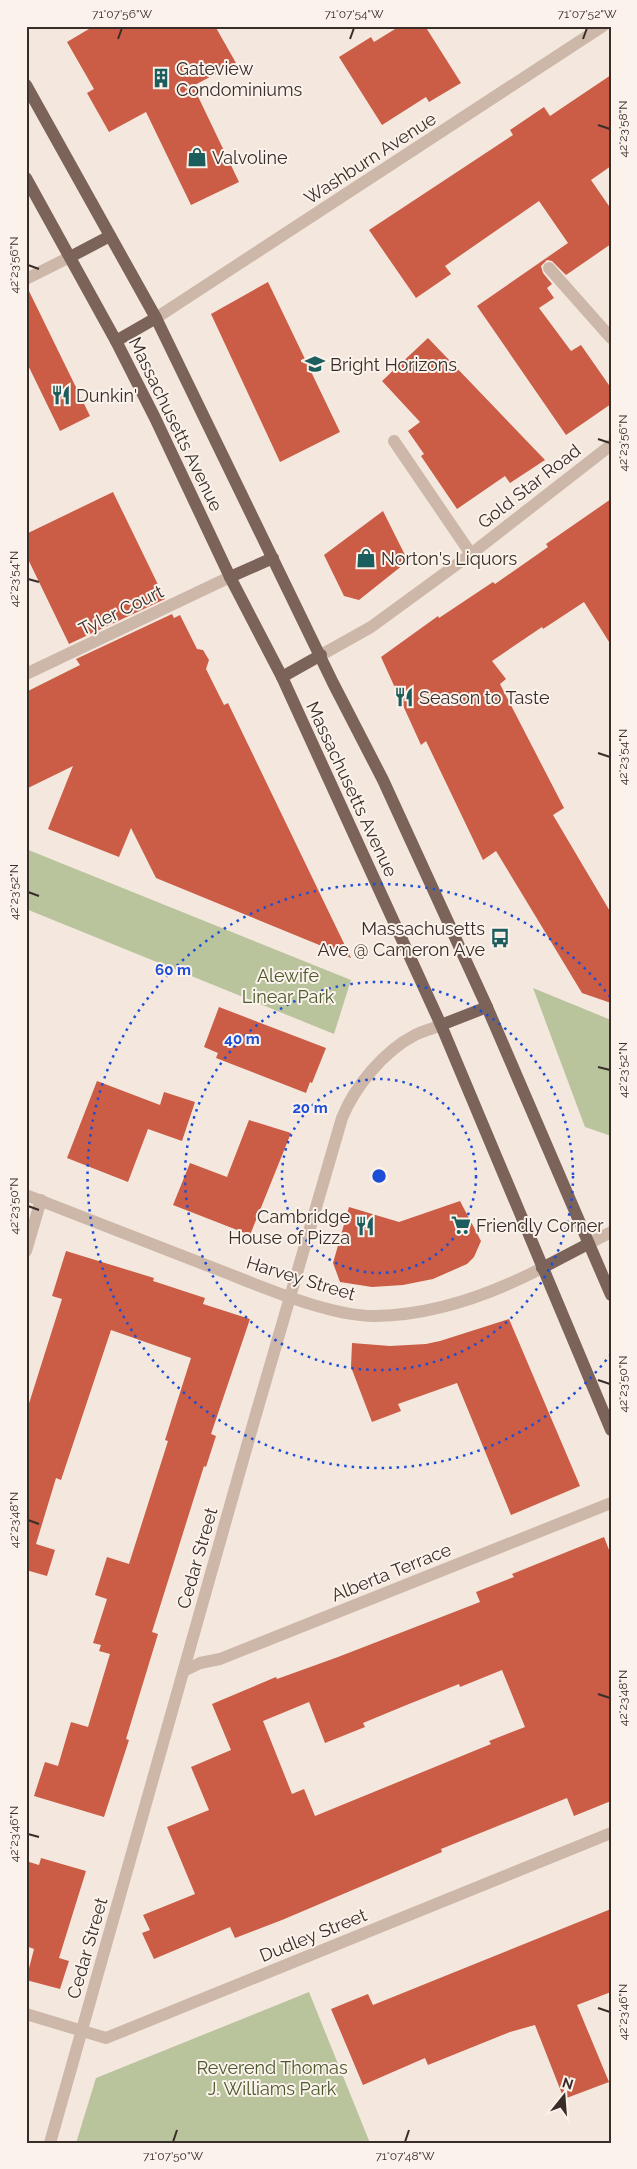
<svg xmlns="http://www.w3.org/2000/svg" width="637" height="2169" viewBox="0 0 637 2169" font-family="Raleway,sans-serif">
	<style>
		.green { fill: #b9c49d }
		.building { fill: #cb5c45; fill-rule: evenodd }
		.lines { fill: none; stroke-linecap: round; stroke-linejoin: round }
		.minor { stroke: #cdb7a9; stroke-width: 12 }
		.tertiary { stroke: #cdb7a9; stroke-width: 12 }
		.primary { stroke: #7c635a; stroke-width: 12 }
		.ticks { fill: none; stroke: #392d29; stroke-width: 2 }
		.ring { fill: none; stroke: #1d4ed8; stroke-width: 2.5; stroke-dasharray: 2.5 5 }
		.labels { text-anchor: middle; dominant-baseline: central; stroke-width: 4; stroke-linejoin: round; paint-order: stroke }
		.poi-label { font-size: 18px; fill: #392d29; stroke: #fbf2eb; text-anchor: start }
		.street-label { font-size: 18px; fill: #392d29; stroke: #fbf2eb }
		.park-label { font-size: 18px; fill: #4b592c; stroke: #fbf2eb }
		.centre { fill: #1d4ed8; stroke: #fbf2eb; stroke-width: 2.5 }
		.ring-label { font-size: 15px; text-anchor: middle; font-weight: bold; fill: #1d4ed8; stroke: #fbf2eb; stroke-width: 4; stroke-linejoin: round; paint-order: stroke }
		.neatline { fill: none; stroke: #392d29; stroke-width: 2 }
		.ticks-label { font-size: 12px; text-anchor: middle; fill: #392d29 }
	</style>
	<rect width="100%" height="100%" fill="#f4e8de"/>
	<g class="green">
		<polygon points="26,849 351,980 334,1034 26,909"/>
		<polygon points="533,988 611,1020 611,1136 585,1127"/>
		<polygon points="309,1992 370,2143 76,2143 96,2078"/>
	</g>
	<g class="building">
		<polygon points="94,26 215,26 236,63 193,86 239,182 191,205 146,112 109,132 87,93 94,89 67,42"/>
		<polygon points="400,26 425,26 461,83 429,102 426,97 382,125 339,57 371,37 374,42"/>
		<polygon points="611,75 611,166 591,180 611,209 611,244 566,275 552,261 547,260 541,266 543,273 552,284 547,288 554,298 539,308 571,351 581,345 611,388 611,404 566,435 477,306 568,243 539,201 445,266 451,274 416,298 369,230 513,135 510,130 544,107 550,116"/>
		<polygon points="268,282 340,432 280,462 211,314"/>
		<polygon points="27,287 90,416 60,431 26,361"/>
		<polygon points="428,338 545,460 510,483 505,476 457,509 421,456 424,454 408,431 420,422 382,381"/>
		<polygon points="113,492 165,599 69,644 26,555 26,534"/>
		<polygon points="611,499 611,645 584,602 543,629 542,627 492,661 506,679 500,684 564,808 553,815 611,913 611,1003 582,993 496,851 483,860 426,741 421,745 381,657 438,616 439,618 493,582 495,584 548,547 546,544"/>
		<polygon points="383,511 408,561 359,600 344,596 324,555"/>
		<polygon points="172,614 174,618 180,615 197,649 203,650 209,660 206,669 224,705 228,703 351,958 156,878 131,828 119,857 48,829 73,766 26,789 26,692 80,665 76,659"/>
		<polygon points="219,1007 326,1048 312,1083 310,1082 306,1093 216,1058 218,1053 204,1047"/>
		<polygon points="97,1081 160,1105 164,1092 195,1102 182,1141 148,1129 128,1182 67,1158"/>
		<polygon points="249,1120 291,1133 250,1235 173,1205 190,1163 227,1177"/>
		<polygon points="460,1201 481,1241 474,1257 467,1264 433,1279 403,1285 372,1287 340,1282 333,1263 349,1207 399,1222"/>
		<polygon points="66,1251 154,1278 153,1281 205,1298 203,1304 250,1319 211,1434 216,1436 206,1467 204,1466 152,1632 158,1634 126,1739 129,1740 104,1817 34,1796 45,1762 58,1766 71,1722 88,1727 110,1654 99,1651 101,1645 93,1643 107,1599 95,1595 107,1557 129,1564 168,1441 165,1440 191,1358 111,1330 61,1480 56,1478 36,1544 55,1550 47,1576 26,1570 26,1413 62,1299 52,1296"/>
		<polygon points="509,1319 580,1486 511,1515 457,1383 398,1404 401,1411 372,1422 351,1367 352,1343 390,1346 426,1344 440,1341"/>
		<path d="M604,1537L611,1555V1801L574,1816L567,1798L441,1849L442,1852L282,1920L235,1938L230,1927L154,1959L142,1933L150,1930L143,1915L195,1894L167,1827L209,1810L191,1767L231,1750L212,1704L276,1677L277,1679L338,1657L480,1602L476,1592L514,1577L512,1574ZM502,1670L525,1727L489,1741L491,1744L315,1816L304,1789L292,1794L263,1721L309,1702L325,1743L365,1727L363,1723L404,1706L459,1684L460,1687Z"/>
		<polygon points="41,1858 86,1871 59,1958 69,1961 60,1989 26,1980 34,1949 26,1946 26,1861 39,1865"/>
		<polygon points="611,1909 611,1992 577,2005 609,2082 564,2099 535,2025 510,2032 428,2065 425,2058 363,2085 331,2009 368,1994 373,2005"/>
	</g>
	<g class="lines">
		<g class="minor">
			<polyline points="549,268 611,338"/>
			<polyline points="26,279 70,257"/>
			<polyline points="156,318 603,26"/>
			<polyline points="394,441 471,554"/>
			<polyline points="321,655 371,627 471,554 611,445"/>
			<polyline points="26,674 230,577"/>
			<path d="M26,1195C92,1220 158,1246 224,1272C265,1288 332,1317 376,1316C433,1315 492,1294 542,1268"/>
			<polyline points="26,1251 41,1200"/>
			<polyline points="184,1671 200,1663 220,1659 611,1503"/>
			<polyline points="26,2014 106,2038 611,1833"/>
		</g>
		<g class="tertiary">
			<polyline points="588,1244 611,1232"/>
			<path d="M50,2143L254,1421L342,1118C355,1086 384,1051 415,1035C423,1031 432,1029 441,1025"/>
		</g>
		<g class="primary">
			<polyline points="26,85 156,318 333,683 383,780 487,1007 611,1295"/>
			<polyline points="26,178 116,341 155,418 230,577 282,677 441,1025 611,1430"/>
			<polyline points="70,257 110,236"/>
			<polyline points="116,341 156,318"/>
			<polyline points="230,577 273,558"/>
			<polyline points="282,677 321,655"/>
			<polyline points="441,1025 487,1007"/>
			<polyline points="542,1268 588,1244"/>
		</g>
	</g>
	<path class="ticks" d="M118,39L122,28M350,39L354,28M583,39L587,28M598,125L610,129M28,265L39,269M598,439L610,443M28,579L39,582M598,753L610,757M28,892L39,896M598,1067L610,1070M28,1206L39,1210M598,1380L610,1384M28,1520L39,1524M598,1694L610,1698M28,1834L39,1837M598,2008L610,2012M173,2142L177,2130M405,2142L409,2130"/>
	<g class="ring">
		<circle cx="379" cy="1176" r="97"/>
		<circle cx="379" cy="1176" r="194"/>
		<path d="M611 1354A292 292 0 1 1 611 998"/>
	</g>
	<defs>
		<symbol id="building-bare" viewBox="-9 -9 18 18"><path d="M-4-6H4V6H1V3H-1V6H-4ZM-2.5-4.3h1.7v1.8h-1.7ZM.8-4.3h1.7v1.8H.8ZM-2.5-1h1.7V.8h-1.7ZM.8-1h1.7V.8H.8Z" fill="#1c5d5d" stroke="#fbf2eb" stroke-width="2.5" paint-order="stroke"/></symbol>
		<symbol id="shop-bare" viewBox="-9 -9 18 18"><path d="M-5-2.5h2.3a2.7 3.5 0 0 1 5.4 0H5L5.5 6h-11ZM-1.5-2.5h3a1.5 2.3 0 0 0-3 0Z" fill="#1c5d5d" stroke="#fbf2eb" stroke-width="2.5" paint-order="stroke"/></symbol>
		<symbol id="school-bare" viewBox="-9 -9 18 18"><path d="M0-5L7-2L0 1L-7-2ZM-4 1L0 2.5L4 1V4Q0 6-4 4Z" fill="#1c5d5d" stroke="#fbf2eb" stroke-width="2.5" paint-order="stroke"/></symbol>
		<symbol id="restaurant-bare" viewBox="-9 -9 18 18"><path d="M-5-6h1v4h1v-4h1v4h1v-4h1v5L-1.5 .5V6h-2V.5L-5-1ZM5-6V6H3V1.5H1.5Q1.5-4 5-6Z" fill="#1c5d5d" stroke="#fbf2eb" stroke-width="2.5" paint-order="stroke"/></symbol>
		<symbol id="bus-bare" viewBox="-9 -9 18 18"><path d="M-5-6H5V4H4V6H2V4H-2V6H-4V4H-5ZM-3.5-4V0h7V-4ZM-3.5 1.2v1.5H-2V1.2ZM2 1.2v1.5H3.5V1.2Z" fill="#1c5d5d" stroke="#fbf2eb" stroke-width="2.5" paint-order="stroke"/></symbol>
		<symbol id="supermarket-bare" viewBox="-9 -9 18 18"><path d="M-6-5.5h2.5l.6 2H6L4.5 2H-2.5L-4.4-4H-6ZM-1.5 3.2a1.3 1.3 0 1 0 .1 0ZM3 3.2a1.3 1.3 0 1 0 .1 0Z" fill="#1c5d5d" stroke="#fbf2eb" stroke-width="2.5" paint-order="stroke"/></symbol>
	</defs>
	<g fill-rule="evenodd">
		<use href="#building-bare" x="147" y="64" width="28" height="28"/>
		<use href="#shop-bare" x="183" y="143" width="28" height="28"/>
		<use href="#school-bare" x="301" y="350" width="28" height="28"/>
		<use href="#restaurant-bare" x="47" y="381" width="28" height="28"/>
		<use href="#shop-bare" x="352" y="544" width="28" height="28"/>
		<use href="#restaurant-bare" x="390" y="683" width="28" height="28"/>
		<use href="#bus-bare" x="486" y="924" width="28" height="28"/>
		<use href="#supermarket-bare" x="447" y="1211" width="28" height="28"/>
		<use href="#restaurant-bare" x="351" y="1212" width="28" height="28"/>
	</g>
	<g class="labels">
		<g class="poi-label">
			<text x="176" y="68">Gateview<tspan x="176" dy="21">Condominiums</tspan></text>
			<text x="212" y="157">Valvoline</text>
			<text x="330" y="364">Bright Horizons</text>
			<text x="76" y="395">Dunkin'</text>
			<text x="381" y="558">Norton's Liquors</text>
			<text x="419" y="697">Season to Taste</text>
			<text x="485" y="928" text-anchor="end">Massachusetts<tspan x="485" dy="21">Ave @ Cameron Ave</tspan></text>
			<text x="350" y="1216" text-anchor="end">Cambridge<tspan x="350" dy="21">House of Pizza</tspan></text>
			<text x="476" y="1225">Friendly Corner</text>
		</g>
		<g class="street-label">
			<text transform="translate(370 158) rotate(-33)">Washburn Avenue</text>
			<text transform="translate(176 424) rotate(64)">Massachusetts Avenue</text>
			<text transform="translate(529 486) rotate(-38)">Gold Star Road</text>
			<text transform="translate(121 610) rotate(-26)">Tyler Court</text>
			<text transform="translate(352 789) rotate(65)">Massachusetts Avenue</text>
			<text transform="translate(301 1278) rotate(17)">Harvey Street</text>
			<text transform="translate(197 1558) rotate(-74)">Cedar Street</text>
			<text transform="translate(391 1572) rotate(-22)">Alberta Terrace</text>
			<text transform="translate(313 1935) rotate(-22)">Dudley Street</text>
			<text transform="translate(87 1948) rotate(-74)">Cedar Street</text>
		</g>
		<g class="park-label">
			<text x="288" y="975">Alewife<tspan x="288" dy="21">Linear Park</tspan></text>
			<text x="272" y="2067">Reverend Thomas<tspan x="272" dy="21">J. Williams Park</tspan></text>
		</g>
	</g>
	<circle cx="379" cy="1176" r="8" class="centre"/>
	<g class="ring-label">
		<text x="173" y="975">60 m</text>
		<text x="242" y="1044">40 m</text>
		<text x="310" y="1113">20 m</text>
	</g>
	<rect width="637" height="2169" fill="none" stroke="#fbf2eb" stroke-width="55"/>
	<g transform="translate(564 2096) rotate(17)" stroke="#fbf2eb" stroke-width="4" paint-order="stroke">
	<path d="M0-4L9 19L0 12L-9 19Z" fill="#392d29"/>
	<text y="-8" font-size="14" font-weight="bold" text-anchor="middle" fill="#392d29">N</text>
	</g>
	<rect x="28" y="28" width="582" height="2114" class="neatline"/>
	<g class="ticks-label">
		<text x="122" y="18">71°07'56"W</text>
		<text x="354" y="18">71°07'54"W</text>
		<text x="587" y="18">71°07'52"W</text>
		<text transform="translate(623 129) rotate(-90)" y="4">42°23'58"N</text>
		<text transform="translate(14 265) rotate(-90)" y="4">42°23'56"N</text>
		<text transform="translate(623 443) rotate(-90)" y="4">42°23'56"N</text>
		<text transform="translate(14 579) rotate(-90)" y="4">42°23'54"N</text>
		<text transform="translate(623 757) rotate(-90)" y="4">42°23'54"N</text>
		<text transform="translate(14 892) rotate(-90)" y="4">42°23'52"N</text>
		<text transform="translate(623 1070) rotate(-90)" y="4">42°23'52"N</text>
		<text transform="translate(14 1206) rotate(-90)" y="4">42°23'50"N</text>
		<text transform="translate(623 1384) rotate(-90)" y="4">42°23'50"N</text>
		<text transform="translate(14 1520) rotate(-90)" y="4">42°23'48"N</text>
		<text transform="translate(623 1698) rotate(-90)" y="4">42°23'48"N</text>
		<text transform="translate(14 1834) rotate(-90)" y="4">42°23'46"N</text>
		<text transform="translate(623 2012) rotate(-90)" y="4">42°23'46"N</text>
		<text x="173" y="2160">71°07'50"W</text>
		<text x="405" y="2160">71°07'48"W</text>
	</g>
</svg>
